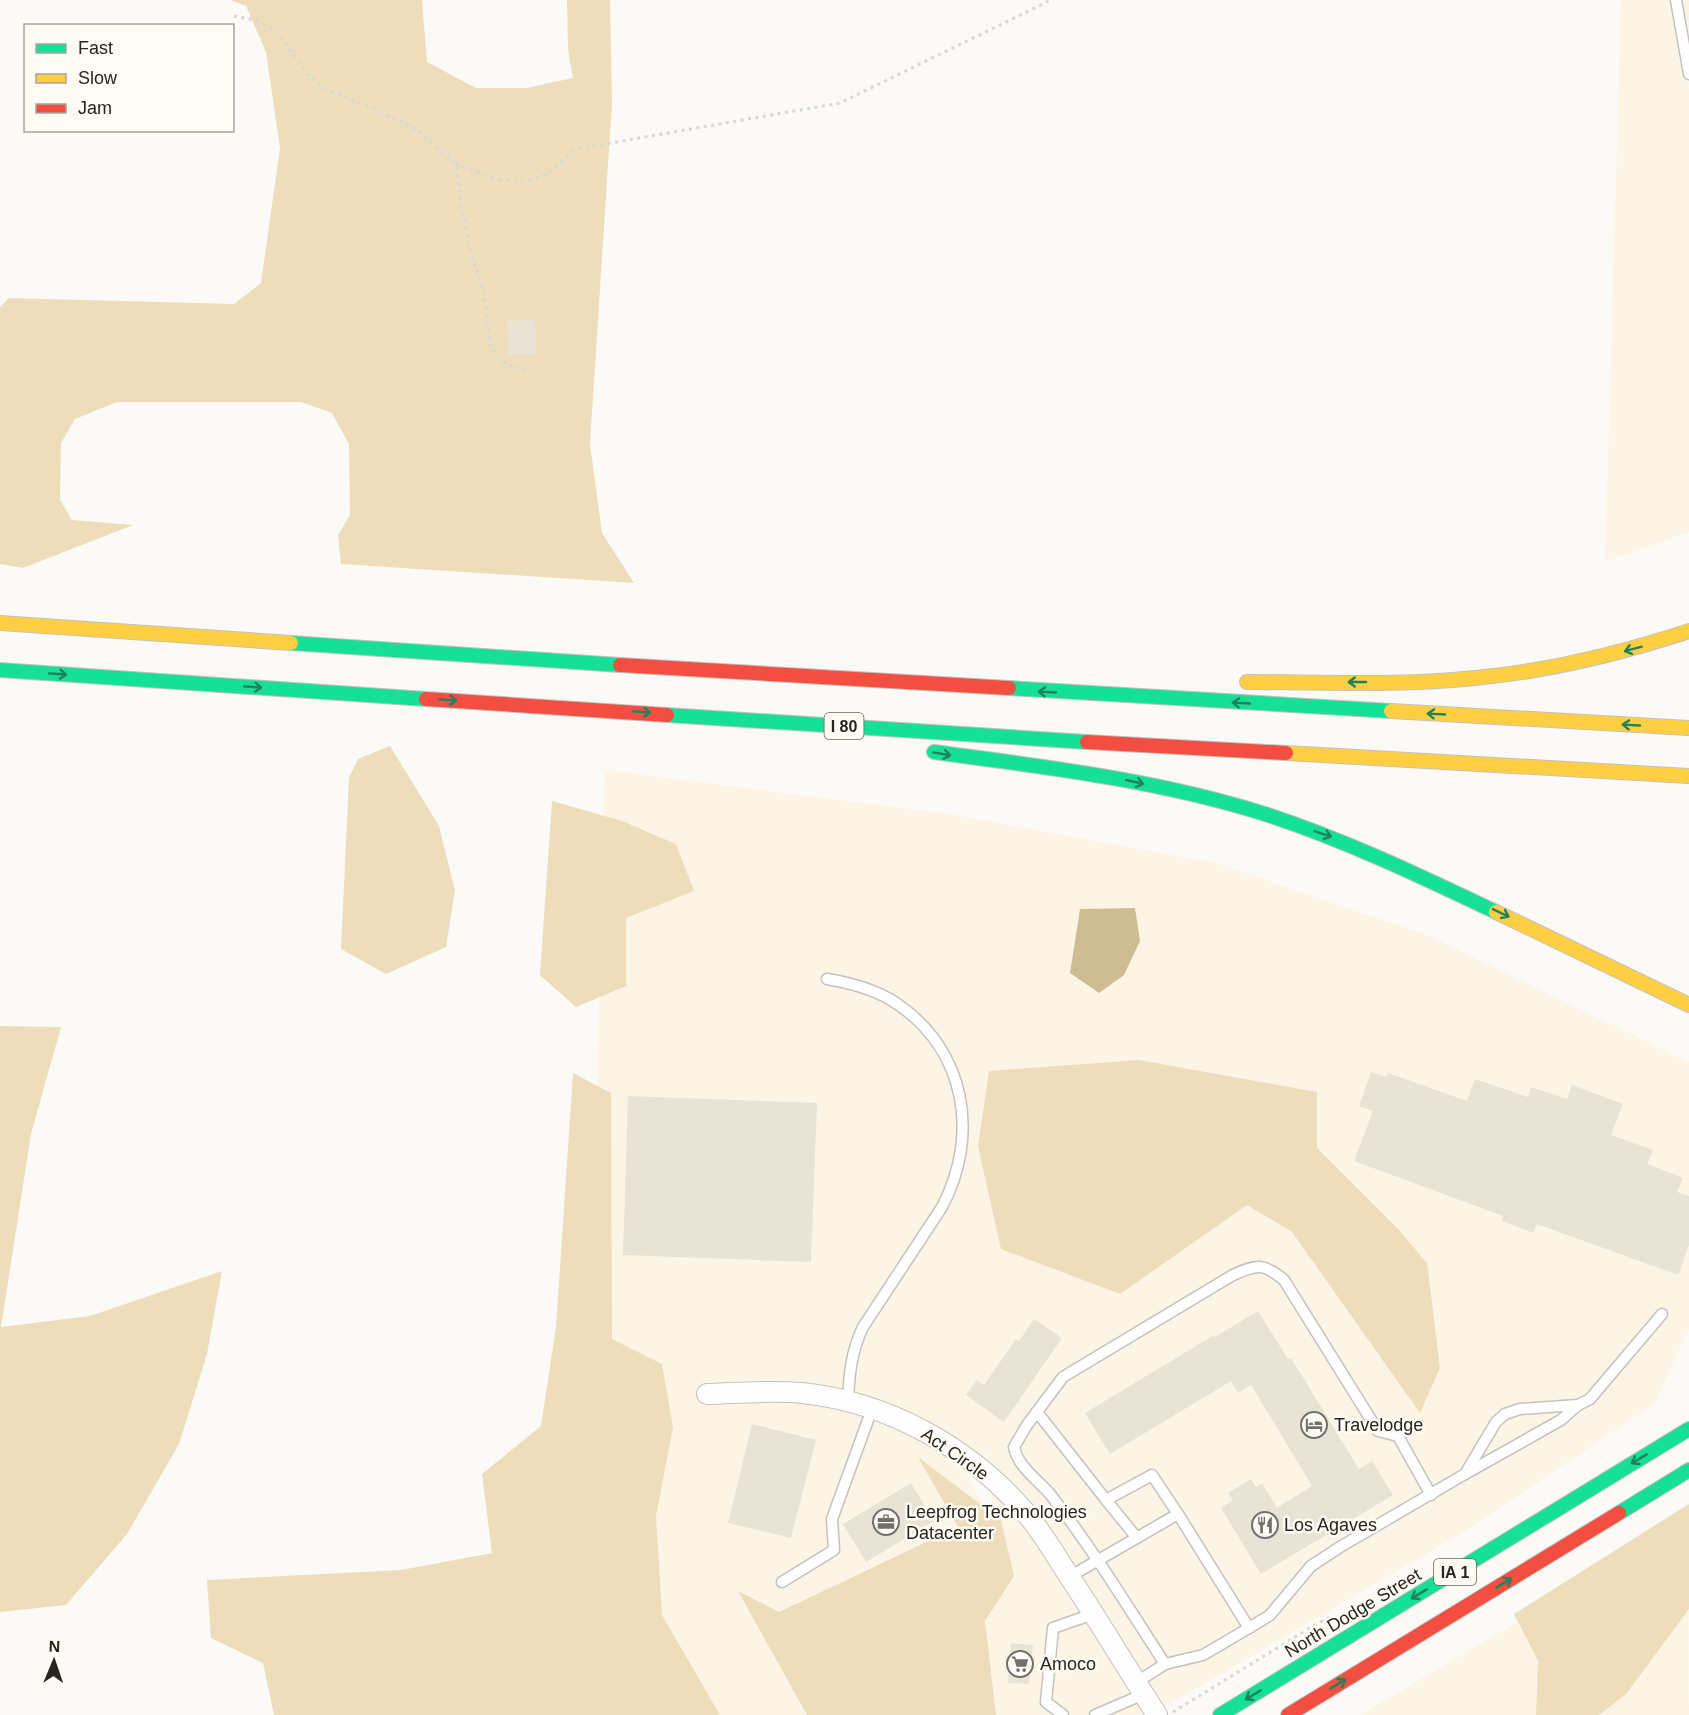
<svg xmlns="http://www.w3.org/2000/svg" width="1689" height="1715" viewBox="0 0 1689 1715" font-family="Helvetica,sans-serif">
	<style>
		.built { fill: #fcf5e6; fill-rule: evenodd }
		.forest { fill: #edb }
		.water { fill: #cebc92 }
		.building { fill: #e9e3d6 }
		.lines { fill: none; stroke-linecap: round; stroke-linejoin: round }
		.lane-casing { stroke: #c4c2bd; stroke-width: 13 }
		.street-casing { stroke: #c4c2bd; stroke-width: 22 }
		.fast-casing { stroke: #c4c2bd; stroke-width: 16 }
		.slow-casing { stroke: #c4c2bd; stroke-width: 16 }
		.jam-casing { stroke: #c4c2bd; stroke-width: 16 }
		.path { stroke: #d8d7d6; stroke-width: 3; stroke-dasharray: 3 4.5; stroke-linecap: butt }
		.lane { stroke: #fffefe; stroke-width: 10 }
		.street { stroke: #fffefe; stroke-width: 20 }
		.fast { stroke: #16e098; stroke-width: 14 }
		.slow { stroke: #ffcf43; stroke-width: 14 }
		.jam { stroke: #f24e42; stroke-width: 14 }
		.oneway { stroke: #1f825c }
		.labels { text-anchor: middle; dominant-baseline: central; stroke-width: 5; stroke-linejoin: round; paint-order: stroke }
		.shield { fill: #fefbf4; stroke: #68655f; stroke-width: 1.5 }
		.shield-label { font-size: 16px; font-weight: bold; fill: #28251f }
		.poi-label { font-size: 18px; fill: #28251f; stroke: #fefbf4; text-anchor: start }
		.street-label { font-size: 18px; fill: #28251f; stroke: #fefbf4 }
	</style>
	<rect width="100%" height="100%" fill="#fcfaf6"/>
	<g class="built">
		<polygon points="1621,0 1689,0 1689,532 1605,562"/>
		<path d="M605,770L950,814L1216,863L1430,936L1689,1062V1329L1654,1404L1467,1530L1151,1715H582ZM988,1452L994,1527L967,1476Z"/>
		<polygon points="1688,1521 1689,1715 1360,1715"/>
	</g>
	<g class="forest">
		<polygon points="230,0 422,0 427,62 476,88 526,88 573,78 568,50 567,0 610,0 612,103 590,444 602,533 634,583 341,564 338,535 350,515 349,444 332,413 301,402 117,402 75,419 61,443 60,500 72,520 133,525 23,568 0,564 0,307 9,298 234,304 261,283 280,148 266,52 246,6"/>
		<polygon points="390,746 439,826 455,890 446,947 386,974 341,949 349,778 358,759"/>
		<polygon points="552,801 622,821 676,844 694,891 626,918 626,986 576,1007 540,975"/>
		<polygon points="0,1026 61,1027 31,1134 1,1327 90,1316 222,1271 207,1354 179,1444 127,1534 66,1605 0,1612"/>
		<polygon points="1139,1060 1317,1092 1317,1148 1399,1230 1427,1263 1440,1368 1420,1413 1292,1232 1247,1205 1120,1294 1001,1249 978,1146 989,1071"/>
		<polygon points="573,1073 611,1093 612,1339 662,1364 673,1427 656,1516 662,1615 720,1715 274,1715 263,1663 211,1638 207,1580 401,1570 492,1553 482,1474 541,1426 556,1327"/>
		<polygon points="918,1457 1001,1520 1014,1576 985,1621 996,1715 807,1715 738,1591 779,1612 958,1527"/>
		<polygon points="1689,1504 1689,1609 1626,1694 1599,1715 1536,1715 1538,1661 1514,1614"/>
	</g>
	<polygon class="water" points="1135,908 1140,941 1124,975 1099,993 1070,973 1080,909"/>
	<g class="building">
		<polygon points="535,320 536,354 509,355 507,321"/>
		<polygon points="1371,1072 1386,1077 1388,1073 1467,1101 1475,1079 1528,1097 1531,1087 1567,1099 1572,1085 1623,1104 1611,1135 1653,1150 1647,1164 1683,1178 1677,1192 1689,1196 1689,1245 1678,1275 1537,1224 1533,1233 1502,1221 1503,1216 1354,1161 1373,1111 1359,1106"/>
		<polygon points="628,1096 817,1103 811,1262 623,1255"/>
		<polygon points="1258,1311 1288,1359 1291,1358 1359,1469 1372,1461 1393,1495 1261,1574 1221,1508 1233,1500 1228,1493 1251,1479 1256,1487 1262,1483 1277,1508 1312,1486 1251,1385 1238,1393 1231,1381 1110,1454 1085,1413 1214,1335 1215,1337"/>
		<polygon points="1034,1319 1062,1338 1004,1422 966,1395 977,1380 984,1385 1016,1339 1019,1341"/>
		<polygon points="752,1424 816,1440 791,1538 728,1523"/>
		<polygon points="911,1483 934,1521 866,1562 843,1524"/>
		<polygon points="1011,1643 1033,1645 1029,1684 1008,1683"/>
	</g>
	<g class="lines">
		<defs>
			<g id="lane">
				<polyline points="1676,0 1689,74"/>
				<path d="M827,979C851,983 875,989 896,1003C966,1050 980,1135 942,1207L863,1327C851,1352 849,1375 848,1402"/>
				<polyline points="1037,1412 1106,1500"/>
				<polyline points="1465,1474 1561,1420 1578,1405"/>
				<polyline points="1137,1538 1106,1500 1152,1475 1178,1514"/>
				<polyline points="1069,1577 1178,1514 1249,1628"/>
				<polyline points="782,1582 834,1550 832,1519 872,1409"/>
				<path d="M1165,1664C1128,1607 1092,1548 1050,1494C1037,1479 1018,1467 1014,1447L1027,1425L1063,1377L1233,1275C1257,1264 1264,1263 1284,1280L1378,1431L1398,1436L1431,1495"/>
				<polyline points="1137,1682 1165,1664 1203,1655 1249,1628 1270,1615 1311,1566 1340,1547 1465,1474 1496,1422 1505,1414 1520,1409 1578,1405 1590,1399 1662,1314"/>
				<polyline points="1063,1715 1046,1702 1053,1628 1093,1614"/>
				<polyline points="1095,1715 1144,1694"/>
			</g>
			<path id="street" d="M707,1394C739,1393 771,1390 802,1393C889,1402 970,1448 1026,1513C1045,1536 1060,1563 1077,1588C1104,1630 1130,1673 1157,1715"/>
			<g id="fast">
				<polyline points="291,643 620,665"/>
				<polyline points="0,670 426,699"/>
				<polyline points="1009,688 1391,711"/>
				<polyline points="667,715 1087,742"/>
				<path d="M934,752C1045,767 1158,780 1265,814C1345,840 1420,876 1496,912"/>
				<polyline points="1619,1513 1689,1470"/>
				<polyline points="1220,1715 1689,1429"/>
			</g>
			<g id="slow">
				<polyline points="0,623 291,643"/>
				<path d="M1247,682C1323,682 1400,686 1475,678C1549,671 1619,654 1689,631"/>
				<polyline points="1391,711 1689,728"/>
				<polyline points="1286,753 1689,776"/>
				<polyline points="1496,912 1689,1005"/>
			</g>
			<g id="jam">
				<polyline points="620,665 1009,688"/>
				<polyline points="426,699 667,715"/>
				<polyline points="1087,742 1286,753"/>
				<polyline points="1288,1715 1619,1513"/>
			</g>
		</defs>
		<use href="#lane" class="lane-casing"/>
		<use href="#street" class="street-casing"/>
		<use href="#fast" class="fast-casing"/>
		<use href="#slow" class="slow-casing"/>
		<use href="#jam" class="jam-casing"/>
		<g class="path">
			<polyline points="234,16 259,21 277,32 308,75 326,89 374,109 418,130 456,164 461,205 472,256 484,293 491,347 502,362 529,372"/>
			<path d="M456,164C486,176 521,192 550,171C559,164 567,156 576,149L840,103L1051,0"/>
			<polyline points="1173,1712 1313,1626 1332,1616"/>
		</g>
		<use href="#lane" class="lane"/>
		<use href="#street" class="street"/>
		<use href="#fast" class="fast"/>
		<use href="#slow" class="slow"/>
		<use href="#jam" class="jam"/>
	</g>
	<defs><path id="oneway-shaft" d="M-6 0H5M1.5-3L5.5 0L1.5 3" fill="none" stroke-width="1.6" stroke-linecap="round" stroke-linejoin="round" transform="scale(1.5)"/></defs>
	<g class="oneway">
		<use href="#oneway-shaft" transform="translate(1633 649) rotate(165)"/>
		<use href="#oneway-shaft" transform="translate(58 674) rotate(4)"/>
		<use href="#oneway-shaft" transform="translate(1357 682) rotate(180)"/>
		<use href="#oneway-shaft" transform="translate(253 687) rotate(4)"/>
		<use href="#oneway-shaft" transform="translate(1047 692) rotate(-177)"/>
		<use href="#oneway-shaft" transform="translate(448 700) rotate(4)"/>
		<use href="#oneway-shaft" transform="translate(1241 703) rotate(-177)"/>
		<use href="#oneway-shaft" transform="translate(642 712) rotate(4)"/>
		<use href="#oneway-shaft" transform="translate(1436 714) rotate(-177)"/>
		<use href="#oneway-shaft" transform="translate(1631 725) rotate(-177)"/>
		<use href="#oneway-shaft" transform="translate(942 754) rotate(10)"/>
		<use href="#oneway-shaft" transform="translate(1135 782) rotate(13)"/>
		<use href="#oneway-shaft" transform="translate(1323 834) rotate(19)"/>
		<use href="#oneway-shaft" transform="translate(1501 913) rotate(26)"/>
		<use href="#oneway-shaft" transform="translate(1639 1459) rotate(149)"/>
		<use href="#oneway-shaft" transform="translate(1504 1583) rotate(-31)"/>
		<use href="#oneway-shaft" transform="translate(1419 1594) rotate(149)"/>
		<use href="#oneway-shaft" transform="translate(1338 1684) rotate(-31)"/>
		<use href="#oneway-shaft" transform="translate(1253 1695) rotate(149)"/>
	</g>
	<defs>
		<symbol id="hotel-ring" viewBox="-11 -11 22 22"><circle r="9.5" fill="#fefbf4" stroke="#72706a" stroke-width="1.5"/><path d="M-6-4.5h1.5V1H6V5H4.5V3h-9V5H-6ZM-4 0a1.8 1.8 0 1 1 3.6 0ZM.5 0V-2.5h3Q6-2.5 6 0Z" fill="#72706a"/></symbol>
		<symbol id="office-ring" viewBox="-11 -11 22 22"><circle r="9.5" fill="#fefbf4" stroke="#72706a" stroke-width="1.5"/><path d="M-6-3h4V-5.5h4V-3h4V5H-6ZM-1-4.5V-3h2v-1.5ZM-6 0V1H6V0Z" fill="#72706a"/></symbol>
		<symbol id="restaurant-ring" viewBox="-11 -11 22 22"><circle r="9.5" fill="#fefbf4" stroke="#72706a" stroke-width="1.5"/><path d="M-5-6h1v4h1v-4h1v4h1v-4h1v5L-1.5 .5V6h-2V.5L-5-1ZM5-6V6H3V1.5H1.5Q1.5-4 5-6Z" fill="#72706a"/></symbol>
		<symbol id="supermarket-ring" viewBox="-11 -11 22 22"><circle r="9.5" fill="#fefbf4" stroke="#72706a" stroke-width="1.5"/><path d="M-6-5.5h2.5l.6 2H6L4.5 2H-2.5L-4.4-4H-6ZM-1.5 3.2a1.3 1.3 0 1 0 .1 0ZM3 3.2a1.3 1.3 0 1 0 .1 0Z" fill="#72706a"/></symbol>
	</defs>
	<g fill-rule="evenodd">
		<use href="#hotel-ring" x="1299" y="1410" width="30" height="30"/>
		<use href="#office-ring" x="871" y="1507" width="30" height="30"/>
		<use href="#restaurant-ring" x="1250" y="1510" width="30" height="30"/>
		<use href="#supermarket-ring" x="1005" y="1649" width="30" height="30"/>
	</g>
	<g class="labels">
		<g class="shield">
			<rect x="824.5" y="713" width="39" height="26" rx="4.5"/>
			<rect x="1434" y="1559" width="42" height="26" rx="4.5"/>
		</g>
		<g class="shield-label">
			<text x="844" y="726">I 80</text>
			<text x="1455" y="1572">IA 1</text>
		</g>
		<g class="poi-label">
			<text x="1334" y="1425">Travelodge</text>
			<text x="906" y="1512">Leepfrog Technologies<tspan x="906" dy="21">Datacenter</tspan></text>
			<text x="1284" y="1525">Los Agaves</text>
			<text x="1040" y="1664">Amoco</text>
		</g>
		<g class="street-label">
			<text transform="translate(955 1454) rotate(35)">Act Circle</text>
			<text transform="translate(1353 1613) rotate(-31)">North Dodge Street</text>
		</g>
	</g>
	<rect x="24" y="24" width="210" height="108" fill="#fefbf4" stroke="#a8a59f" stroke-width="1.5"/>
	<rect x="36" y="44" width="30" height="9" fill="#16e098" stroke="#a8a59f" stroke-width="1.5"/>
	<text x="78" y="54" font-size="18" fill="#28251f">Fast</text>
	<rect x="36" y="74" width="30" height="9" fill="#ffcf43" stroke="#a8a59f" stroke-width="1.5"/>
	<text x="78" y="84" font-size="18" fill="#28251f">Slow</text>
	<rect x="36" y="104" width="30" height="9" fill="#f24e42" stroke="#a8a59f" stroke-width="1.5"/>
	<text x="78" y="114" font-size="18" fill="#28251f">Jam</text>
	<g transform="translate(54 1661) rotate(2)" stroke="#fefbf4" stroke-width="4.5" paint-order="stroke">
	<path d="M0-4.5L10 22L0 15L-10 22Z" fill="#28251f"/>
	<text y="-9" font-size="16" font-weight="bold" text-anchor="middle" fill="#28251f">N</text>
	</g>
</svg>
